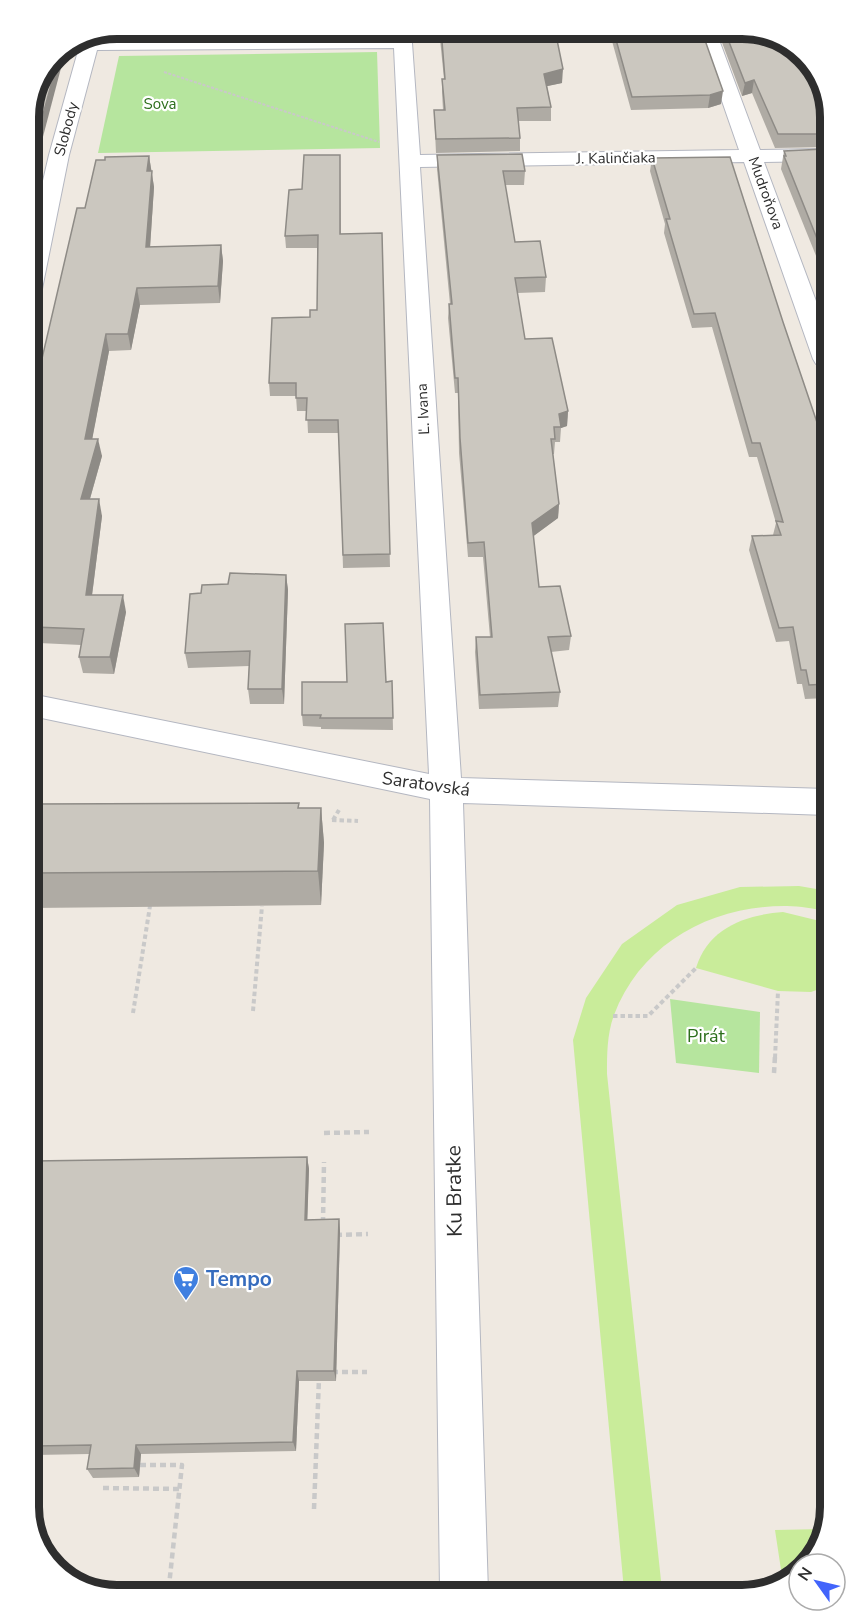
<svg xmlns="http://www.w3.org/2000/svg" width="859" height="1624" viewBox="0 0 859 1624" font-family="'Nunito Sans',sans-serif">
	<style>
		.green { fill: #b6e59e }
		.pitch { fill: #c9ec9a }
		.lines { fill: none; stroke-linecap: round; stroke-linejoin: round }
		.minor-casing { stroke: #b4b7c1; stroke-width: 2 }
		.path-far2 { stroke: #c9c9c9; stroke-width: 2; stroke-dasharray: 3 1.5; stroke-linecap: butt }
		.path-far1 { stroke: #c9c9c9; stroke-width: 4; stroke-dasharray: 4.5 3; stroke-linecap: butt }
		.path { stroke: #c9c9c9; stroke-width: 4.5; stroke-dasharray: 6 4; stroke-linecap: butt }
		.minor { fill: #fff; fill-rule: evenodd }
		.wall { fill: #afaba4 }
		.shaded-wall { fill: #8e8b86 }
		.building { fill: #cbc7bf; stroke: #8e8b86; stroke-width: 1.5 }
		.labels { text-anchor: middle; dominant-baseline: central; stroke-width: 4.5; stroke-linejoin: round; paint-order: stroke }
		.far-park-label { font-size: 15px; fill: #2c6e1b; stroke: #fff }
		.far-street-label { font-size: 15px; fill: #2e2e2e; stroke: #fff }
		.street-label { font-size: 18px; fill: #2e2e2e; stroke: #fff }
		.park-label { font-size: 18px; fill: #2c6e1b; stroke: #fff }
		.near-street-label { font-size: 21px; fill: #2e2e2e; stroke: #fff }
		.near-shop-label { font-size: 21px; font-weight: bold; fill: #366cbe; stroke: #fff; text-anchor: start }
		.rim { fill: none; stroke: #2e2e2e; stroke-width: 8 }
	</style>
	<rect width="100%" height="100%" fill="#efe9e1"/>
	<g class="green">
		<polygon points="377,52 380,148 98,153 119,56"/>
		<polygon points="670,999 760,1012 759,1073 676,1063"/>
	</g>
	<g class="pitch">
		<path d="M799,886L828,891V911C814,909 800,906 787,906C712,905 641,943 614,1015C607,1034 607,1054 607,1074L662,1590H624L573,1040L586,998L622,944L677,905L740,887Z"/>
		<path d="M783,912L828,923V986L811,992L778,991L696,968C708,928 745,915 783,912Z"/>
		<path d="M824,1529C819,1543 817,1564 799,1564V1570L783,1583L775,1530Z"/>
	</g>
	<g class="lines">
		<defs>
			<polygon id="minor" points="393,29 411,29 420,155 739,150 697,29 715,29 760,150 824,149 824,161 764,162 825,325 825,366 816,364 813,359 744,162 420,167 461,778 827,789 827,815 463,803 488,1592 440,1592 430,799 32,716 31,694 429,774 394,48 97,50 69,155 42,289 38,294 30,296 29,241 49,155 78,51 69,48 97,37 99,39 393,36"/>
		</defs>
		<use href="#minor" class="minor-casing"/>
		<polyline class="path-far2" points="164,72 379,142"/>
		<g class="path-far1">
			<polyline points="332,820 358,821"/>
			<polyline points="333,820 339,810"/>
			<polyline points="32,917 35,907"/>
			<polyline points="253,1011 262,906"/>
			<polyline points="133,1013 150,906"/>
			<polyline points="613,1016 648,1016 696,968"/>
			<polyline points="775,1058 778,991"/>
		</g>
		<g class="path">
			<polyline points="774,1073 775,1056"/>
			<polyline points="324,1133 369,1132"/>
			<polyline points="323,1223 324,1162"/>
			<polyline points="336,1235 368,1234"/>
			<polyline points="332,1372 367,1372"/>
			<polyline points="140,1465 182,1465 168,1595"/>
			<polyline points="103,1488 180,1489"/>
			<polyline points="314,1509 319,1378"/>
		</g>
		<use href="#minor" class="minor"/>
	</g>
	<g class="wall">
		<polygon points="439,29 526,29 527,36 562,83 547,86 551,107 551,121 518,121 520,138 520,151 436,153 434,110 443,110 442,92 442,79 444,79"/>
		<polygon points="613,29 701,29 721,104 708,108 631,110 612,41"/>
		<polygon points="717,29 748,29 824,83 824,147 775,148 752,93 742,96"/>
		<polygon points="824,149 825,278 781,169 784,151"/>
		<polygon points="340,155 341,234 382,233 390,567 343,568 339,433 308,433 307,411 297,411 296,396 270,396 269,383 310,317 317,310 317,248 286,248 285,236 302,189"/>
		<polygon points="437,155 525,171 524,185 505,185 515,242 546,277 545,292 517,293 525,339 568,411 567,426 561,428 560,442 555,442 554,454 553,454 559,504 558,518 533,536 539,587 571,636 569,650 551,652 560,692 558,707 479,709 475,652 476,637 490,637 483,557 468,557 459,453 458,393 455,393 448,318 449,304 450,304 437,169"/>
		<polygon points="149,156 154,187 150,247 221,245 223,261 220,303 140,305 131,350 109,351 92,439 102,456 90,499 102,516 92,595 126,612 114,674 83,673 79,657 81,645 39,643 37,636 31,636 30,410 85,208"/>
		<polygon points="652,158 783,322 825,446 827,698 805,699 802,684 797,684 789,641 776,642 749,550 752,536 773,535 776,523 757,457 749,457 712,327 692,328 664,233 665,224 650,171"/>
		<polygon points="286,575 288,590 284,704 250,704 248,689 249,666 188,668 185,653 201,593 228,584"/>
		<polygon points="392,681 393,730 321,729 321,727 303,726 302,715 386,682"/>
		<polygon points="299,803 299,808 321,808 324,843 321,905 32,908 32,804"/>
		<polygon points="307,1157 309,1169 307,1220 339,1219 340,1231 336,1381 299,1381 296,1451 141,1454 139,1477 93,1478 87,1469 89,1454 35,1455 34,1165"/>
	</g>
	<g class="shaded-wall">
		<polygon points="66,49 29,190 29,166 60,52"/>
		<polygon points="563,69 562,83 543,87 544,74"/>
		<polygon points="754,80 752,93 742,96 745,83"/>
		<polygon points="723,91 721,104 708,108 710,95"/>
		<polygon points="149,156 154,187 149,263 146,247 147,171"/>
		<polygon points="221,245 223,261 220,303 218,286"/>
		<polygon points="137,288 140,305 131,350 128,334"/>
		<polygon points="106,334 109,351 89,456 85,439"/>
		<polygon points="568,411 567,426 561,428 559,414"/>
		<polygon points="98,439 102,456 85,516 81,499"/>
		<polygon points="99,499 102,516 90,611 86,595"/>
		<polygon points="559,504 558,518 531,538 532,523"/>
		<polygon points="286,575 288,590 284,704 282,689"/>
		<polygon points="123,595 126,612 114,674 110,657"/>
		<polygon points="321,808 324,843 321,905 318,871"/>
		<polygon points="307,1157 309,1169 307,1231 305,1220"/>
		<polygon points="339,1219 340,1231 336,1381 334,1371"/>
		<polygon points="297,1371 299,1381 296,1451 293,1442"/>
		<polygon points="136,1445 141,1454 139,1477 134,1468"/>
	</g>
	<g class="building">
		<polygon points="441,29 526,29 527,36 556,35 563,69 544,74 551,107 517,108 520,138 436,139 434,110 445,110 442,79 445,79"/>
		<polygon points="613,29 701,29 723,91 710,95 632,97"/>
		<polygon points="724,29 748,29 796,47 824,83 824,134 778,134 754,80 745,83"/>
		<polygon points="60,52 29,166 29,112 55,54"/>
		<polygon points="824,149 824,256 784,156 786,156 784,151"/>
		<polygon points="522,154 525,171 503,171 515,242 540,241 546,277 515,278 525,339 552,338 568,411 559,414 561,427 554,427 555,439 551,439 559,504 532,523 539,587 560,586 571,636 548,637 560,692 480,695 476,637 492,637 484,542 468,543 460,438 458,378 455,378 449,304 452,304 437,155"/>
		<polygon points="304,155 340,155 340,234 382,233 390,554 343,555 338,420 306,420 307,398 296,398 296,383 269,383 272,318 310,317 310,310 317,310 318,235 285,236 289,190 302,189"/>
		<polygon points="149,156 147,171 152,171 146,247 221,245 218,286 137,288 128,334 106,334 85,439 98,439 81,499 99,499 86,595 123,595 110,657 79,657 84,629 34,627 36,619 31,619 30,410 77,208 85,208 96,160 105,160 105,157"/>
		<polygon points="730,157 783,322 825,446 827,684 809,685 806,670 801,670 793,627 779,628 752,536 781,535 776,521 783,522 760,443 752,443 715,313 694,314 666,219 670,219 652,158"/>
		<polygon points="230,573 286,575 282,689 248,689 250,651 185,653 190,594 201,593 202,585 228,584"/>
		<polygon points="383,623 386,682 392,681 393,718 320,718 321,715 302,715 302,682 347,682 345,624"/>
		<polygon points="299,803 298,808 321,808 318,871 32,873 32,804"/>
		<polygon points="307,1157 305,1220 339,1219 334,1371 297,1371 293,1442 136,1445 134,1468 87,1469 91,1445 35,1446 34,1161"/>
	</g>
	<defs>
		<symbol id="supermarket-pin" viewBox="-11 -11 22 30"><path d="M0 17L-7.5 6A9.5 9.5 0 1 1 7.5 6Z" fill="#3f7fe0" stroke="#fff"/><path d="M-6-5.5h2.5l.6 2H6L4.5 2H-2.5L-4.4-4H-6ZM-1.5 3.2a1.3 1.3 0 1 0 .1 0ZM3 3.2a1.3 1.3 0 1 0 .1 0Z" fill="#fff"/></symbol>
	</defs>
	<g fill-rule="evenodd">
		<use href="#supermarket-pin" x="171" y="1264" width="30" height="40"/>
	</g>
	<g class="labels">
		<g class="far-park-label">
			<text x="160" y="104">Sova</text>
		</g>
		<g class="far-street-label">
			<text transform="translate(66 129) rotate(-75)">Slobody</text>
			<text transform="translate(616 158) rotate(-1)">J. Kalinčiaka</text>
			<text transform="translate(766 193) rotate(70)">Mudroňova</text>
			<text transform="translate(423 409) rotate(-93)">Ľ. Ivana</text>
		</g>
		<g class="street-label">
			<text transform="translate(426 784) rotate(8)">Saratovská</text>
		</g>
		<g class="park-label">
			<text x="706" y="1036">Pirát</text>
		</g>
		<g class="near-street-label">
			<text transform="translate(454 1191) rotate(-91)">Ku Bratke</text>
		</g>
		<g class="near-shop-label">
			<text x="206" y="1279">Tempo</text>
		</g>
	</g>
	<path d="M0 0H859V1624H0ZM117 39H742A78 78 0 0 1 820 117V1507A78 78 0 0 1 742 1585H117A78 78 0 0 1 39 1507V117A78 78 0 0 1 117 39Z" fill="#fff" fill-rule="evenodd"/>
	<path class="rim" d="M117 39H742A78 78 0 0 1 820 117V1507A78 78 0 0 1 742 1585H117A78 78 0 0 1 39 1507V117A78 78 0 0 1 117 39Z"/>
	<g transform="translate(817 1582) rotate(304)"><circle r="28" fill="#ffffff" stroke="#ababab" stroke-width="1.5"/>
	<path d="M0-4.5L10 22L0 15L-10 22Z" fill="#4264fb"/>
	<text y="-9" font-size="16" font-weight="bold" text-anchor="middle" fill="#2e2e2e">N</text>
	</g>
</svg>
